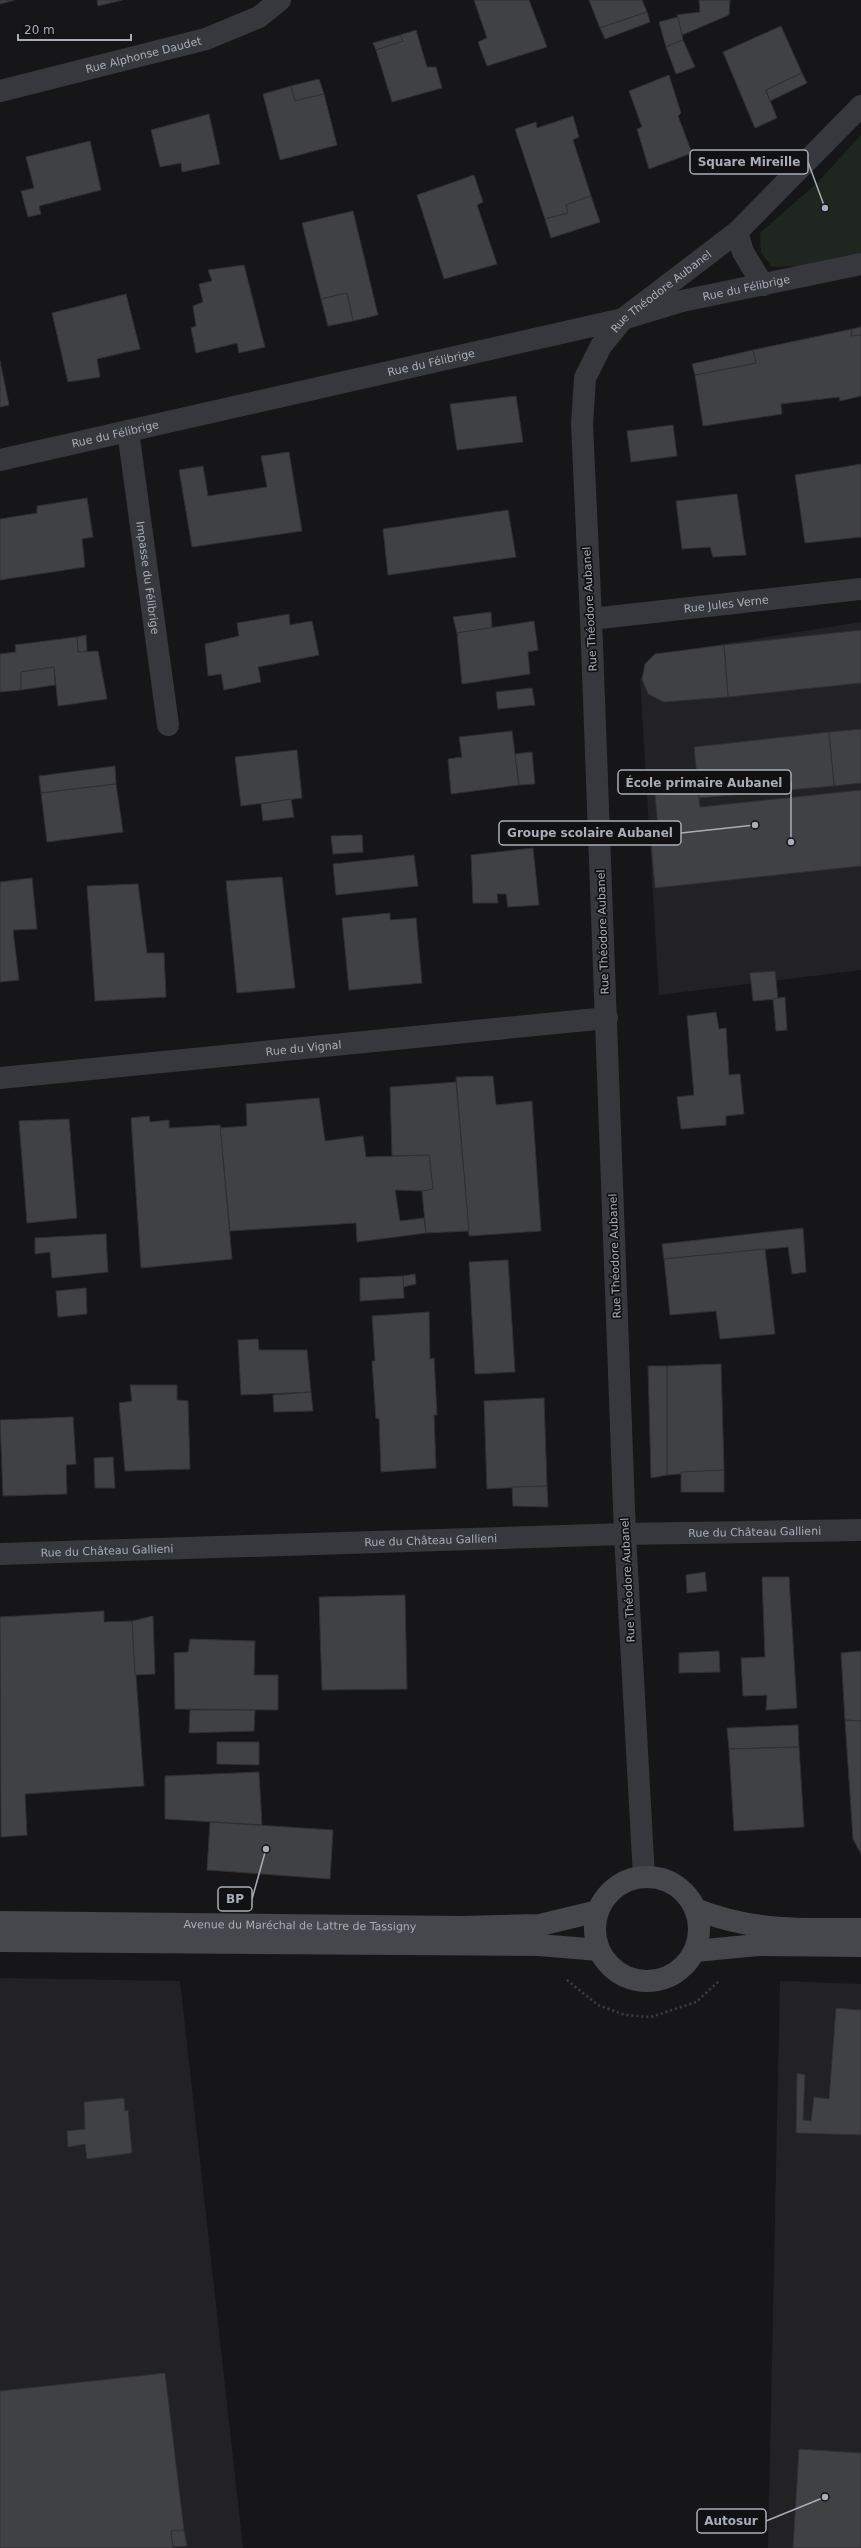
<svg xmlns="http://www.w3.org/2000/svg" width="861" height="2548" viewBox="0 0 861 2548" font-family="'DejaVu Sans',sans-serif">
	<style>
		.built { fill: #222225 }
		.green { fill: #1e261f }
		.building { fill: #404145; stroke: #303034 }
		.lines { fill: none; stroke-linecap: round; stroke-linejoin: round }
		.path { stroke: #3d3f44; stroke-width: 2.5; stroke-dasharray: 2 3; stroke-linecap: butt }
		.lane { stroke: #37383d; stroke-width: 22 }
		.street { stroke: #37383d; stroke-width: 22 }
		.secondary { stroke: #45474d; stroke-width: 22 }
		.labels { text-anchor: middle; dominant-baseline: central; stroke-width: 3.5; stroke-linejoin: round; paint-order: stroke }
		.street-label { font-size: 11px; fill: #a8adb8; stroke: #111113 }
		.leader { fill: none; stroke: #a8adb8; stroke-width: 1.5 }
		.callout-dot { fill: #a8adb8; stroke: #111113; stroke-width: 1.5 }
		.callout { fill: #111113; stroke: #a8adb8; stroke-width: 1.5 }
		.callout-label { font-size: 12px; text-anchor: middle; font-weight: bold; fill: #a8adb8 }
	</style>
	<rect width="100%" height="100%" fill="#161618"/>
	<g class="built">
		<polygon points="861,622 861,970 659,995 640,679 667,653"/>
		<polygon points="0,1978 180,1981 243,2548 0,2548"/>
		<polygon points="780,1981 861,1984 861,2548 768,2548"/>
	</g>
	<polygon class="green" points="861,135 861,254 804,266 772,267 761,253 760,233 818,182"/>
	<g class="building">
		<polygon points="0,0 15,0 0,4"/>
		<polygon points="97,0 123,0 98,6"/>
		<polygon points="474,0 529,0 547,47 487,66 478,42 487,38"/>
		<polygon points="589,0 642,0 647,12 600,28"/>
		<polygon points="699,0 730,0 729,15 682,35 677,15 700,12"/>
		<polygon points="647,12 650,22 605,39 600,28"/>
		<polygon points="678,17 683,40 666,47 659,22"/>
		<polygon points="781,26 802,73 766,90 777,118 755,128 723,52"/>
		<polygon points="416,30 427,67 436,67 442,88 392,102 376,50 403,41 400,35"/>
		<polygon points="400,35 403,41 376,50 373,43"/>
		<polygon points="683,40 695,67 676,74 666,47"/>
		<polygon points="802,73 807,83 770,101 766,90"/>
		<polygon points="669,75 681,113 678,116 692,153 649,169 637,129 642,127 629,91"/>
		<polygon points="319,79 324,94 295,101 291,86"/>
		<polygon points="291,86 295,101 324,94 337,145 280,160 263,94"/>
		<polygon points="209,114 220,164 182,172 181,163 160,167 151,130"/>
		<polygon points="573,116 579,137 573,140 591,196 566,205 568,213 545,219 515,129 536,122 537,128"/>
		<polygon points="90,141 101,190 39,206 41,214 28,217 21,191 34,188 26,157"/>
		<polygon points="474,175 483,202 477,205 497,264 444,279 417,195"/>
		<polygon points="591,196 600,222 551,238 545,219 568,213 566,205"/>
		<polygon points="353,211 378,315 353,321 347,293 321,299 302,223"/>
		<polygon points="244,265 265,347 239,353 237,343 196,353 191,328 196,326 193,306 203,302 199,284 212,281 208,270"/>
		<polygon points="347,293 353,321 328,326 321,299"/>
		<polygon points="126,294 140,349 97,359 100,377 68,382 52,313"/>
		<polygon points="861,327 861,335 851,336 852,329"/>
		<polygon points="852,329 851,336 861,335 861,396 840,401 839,397 781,404 782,414 703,426 695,375 756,363 753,350"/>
		<polygon points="753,350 756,363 695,375 692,364"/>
		<polygon points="0,361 9,405 0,407"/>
		<polygon points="516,396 523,442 457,450 450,404"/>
		<polygon points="673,425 677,456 631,462 627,431"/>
		<polygon points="289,452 302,531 192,547 179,470 203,466 208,496 267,487 261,456"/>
		<polygon points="861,464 861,537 805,543 795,475"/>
		<polygon points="737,494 746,555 713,557 710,547 682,549 676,501"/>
		<polygon points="87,498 93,537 82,539 85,567 0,580 0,519 37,513 37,506"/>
		<polygon points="508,510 516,557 388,575 383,529"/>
		<polygon points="491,612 492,628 457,633 453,617"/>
		<polygon points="289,614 290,625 312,621 319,655 258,667 261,682 224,690 221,674 208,676 205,644 239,636 237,623"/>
		<polygon points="534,621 538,650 528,652 530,674 462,684 457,633"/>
		<polygon points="861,630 861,683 728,697 724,645"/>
		<polygon points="86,635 87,652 78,652 77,637"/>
		<polygon points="77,637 78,652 98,651 107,699 58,706 54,667 21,672 21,690 0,692 0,654 16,652 15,645"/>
		<polygon points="724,645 728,697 664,702 648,694 642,679 645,664 655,654"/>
		<polygon points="54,667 55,685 21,690 21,672"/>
		<polygon points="532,688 535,705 498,709 496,692"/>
		<polygon points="861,729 861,783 834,786 829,732"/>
		<polygon points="512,731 519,785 451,794 448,759 462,757 459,737"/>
		<polygon points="829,732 834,786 699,798 694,747"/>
		<polygon points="297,750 302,798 241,806 235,757"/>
		<polygon points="532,752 535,784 519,785 515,754"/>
		<polygon points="115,766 116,784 41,793 39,776"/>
		<polygon points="116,784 123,832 47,842 41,793"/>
		<polygon points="698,790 700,807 861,790 861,866 655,888 650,830 658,829 655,795"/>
		<polygon points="291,799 294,817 263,821 261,804"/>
		<polygon points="362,835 363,852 333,854 331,836"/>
		<polygon points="533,848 539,905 508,907 506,894 497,894 498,903 473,903 471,855"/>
		<polygon points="414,855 418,886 336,895 333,864"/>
		<polygon points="282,877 295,988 237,993 226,881"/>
		<polygon points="32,878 37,929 13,930 19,980 0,982 0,882"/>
		<polygon points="138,884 147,953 164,953 166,997 95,1001 87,886"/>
		<polygon points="390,913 390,920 416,918 422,983 349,990 342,918"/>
		<polygon points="775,971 778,999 753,1001 750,973"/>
		<polygon points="785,997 787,1030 776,1031 773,999"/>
		<polygon points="716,1012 719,1029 726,1028 729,1075 740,1074 744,1114 726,1116 726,1125 681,1129 677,1097 694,1095 687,1016"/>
		<polygon points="493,1076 496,1105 532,1101 541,1231 469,1236 456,1077"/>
		<polygon points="456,1082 469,1231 426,1233 422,1191 433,1189 429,1155 392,1156 390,1087"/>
		<polygon points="319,1098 325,1141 363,1136 366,1157 429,1155 433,1189 422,1191 395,1190 400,1221 424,1218 426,1233 357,1242 356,1223 230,1231 220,1128 247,1126 246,1104"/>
		<polygon points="149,1116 150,1122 169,1120 169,1128 220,1125 232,1259 141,1268 131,1118"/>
		<polygon points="69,1119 77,1218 27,1223 19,1121"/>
		<polygon points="803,1228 806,1272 792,1274 788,1247 664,1259 662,1244"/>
		<polygon points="106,1234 108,1272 52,1278 50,1252 35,1254 35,1238"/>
		<polygon points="765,1249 775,1334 720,1339 716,1311 670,1315 664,1259"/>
		<polygon points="508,1260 515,1372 475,1374 469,1262"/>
		<polygon points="415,1274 416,1284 403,1287 403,1276"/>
		<polygon points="403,1276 404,1298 360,1301 360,1278"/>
		<polygon points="86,1288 87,1314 58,1317 56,1291"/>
		<polygon points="429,1312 430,1359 434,1358 437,1415 434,1415 436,1468 381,1472 379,1418 376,1419 372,1361 375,1361 372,1316"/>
		<polygon points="258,1339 259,1350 307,1350 311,1392 241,1395 238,1340"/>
		<polygon points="721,1364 724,1470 667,1475 667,1366"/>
		<polygon points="648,1366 667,1366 667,1475 651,1478"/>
		<polygon points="130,1385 177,1385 177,1400 188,1401 190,1469 125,1471 119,1403 132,1401"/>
		<polygon points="311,1392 313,1411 274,1412 273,1395"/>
		<polygon points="544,1398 547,1486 487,1489 484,1401"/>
		<polygon points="73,1417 76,1464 66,1465 67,1494 3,1496 0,1420"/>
		<polygon points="113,1457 115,1488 95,1488 94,1458"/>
		<polygon points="724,1470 724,1492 681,1492 681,1472"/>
		<polygon points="547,1486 548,1507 513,1506 512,1487"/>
		<polygon points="705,1572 707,1591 687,1593 686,1575"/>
		<polygon points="762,1577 789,1577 797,1708 766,1710 767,1695 743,1696 741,1658 765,1657"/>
		<polygon points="405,1595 407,1689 322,1690 319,1597"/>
		<polygon points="104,1611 104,1622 132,1621 144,1786 25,1794 27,1835 1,1837 0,1617"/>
		<polygon points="153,1616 155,1674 135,1675 132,1621"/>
		<polygon points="190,1639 255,1641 254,1675 278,1675 278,1710 175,1709 174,1653 188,1652"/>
		<polygon points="719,1651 720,1672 679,1673 679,1653"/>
		<polygon points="861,1651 861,1721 845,1720 841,1653"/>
		<polygon points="190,1710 255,1710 254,1731 189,1733"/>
		<polygon points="845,1720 861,1721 861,1854 853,1839"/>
		<polygon points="798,1725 799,1747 729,1749 727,1728"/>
		<polygon points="217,1742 259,1742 259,1765 217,1764"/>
		<polygon points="799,1747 804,1827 734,1831 729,1749"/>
		<polygon points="259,1772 262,1825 165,1819 165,1776"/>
		<polygon points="210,1822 333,1830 330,1879 207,1870"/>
		<polygon points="836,2008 861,2010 861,2135 796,2133 797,2073 805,2075 803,2120 811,2121 814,2097 829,2099"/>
		<polygon points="124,2098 125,2111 128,2110 132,2153 87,2159 85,2144 68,2147 67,2131 85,2129 84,2102"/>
		<polygon points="165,2373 184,2530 171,2531 173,2548 0,2548 0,2391"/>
		<polygon points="799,2449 861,2453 861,2548 793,2548"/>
		<polygon points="184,2530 187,2546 173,2547 171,2531"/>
	</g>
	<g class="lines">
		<polyline class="path" points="567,1980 598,2005 625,2015 651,2017 696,2002 719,1981"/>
		<polyline class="lane" points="737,232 743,252 763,285"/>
		<g class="street">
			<path id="s1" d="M0,91L206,39L259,17L280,0"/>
			<path id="s2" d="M128,431L168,725"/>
			<path id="s3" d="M0,460L623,319L682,301L861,264"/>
			<path id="s4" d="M591,619L861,589"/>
			<path id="s5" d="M0,1078L607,1018"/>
			<path id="s6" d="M0,1554L625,1534L861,1530"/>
			<path id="s7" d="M644,1877L625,1534L591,619L582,424L585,378L601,346L623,319L737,232L861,106"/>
		</g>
		<g class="secondary">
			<circle cx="647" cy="1929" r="52"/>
			<path d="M695,1909C753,1932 801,1929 861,1929"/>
			<path id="s8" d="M0,1922L460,1927L540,1925L598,1911"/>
			<polyline points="0,1941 539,1945 599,1950"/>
			<polyline points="695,1951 758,1945 861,1946"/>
		</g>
	</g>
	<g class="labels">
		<g class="street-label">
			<text stroke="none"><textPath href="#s1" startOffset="148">Rue Alphonse Daudet</textPath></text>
			<text stroke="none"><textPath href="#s3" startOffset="766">Rue du Félibrige</textPath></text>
			<text stroke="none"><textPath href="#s7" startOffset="1618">Rue Théodore Aubanel</textPath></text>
			<text stroke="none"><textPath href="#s3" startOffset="442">Rue du Félibrige</textPath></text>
			<text stroke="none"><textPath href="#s3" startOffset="118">Rue du Félibrige</textPath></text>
			<text stroke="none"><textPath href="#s2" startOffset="148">Impasse du Félibrige</textPath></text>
			<text stroke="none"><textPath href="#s4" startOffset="136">Rue Jules Verne</textPath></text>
			<text transform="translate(590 609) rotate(-93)">Rue Théodore Aubanel</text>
			<text transform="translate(603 932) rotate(-92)">Rue Théodore Aubanel</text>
			<text stroke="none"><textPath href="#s5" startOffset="305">Rue du Vignal</textPath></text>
			<text transform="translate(615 1256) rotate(-92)">Rue Théodore Aubanel</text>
			<text stroke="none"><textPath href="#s6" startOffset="755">Rue du Château Gallieni</textPath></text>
			<text stroke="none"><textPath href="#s6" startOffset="431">Rue du Château Gallieni</textPath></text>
			<text stroke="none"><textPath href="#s6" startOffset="107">Rue du Château Gallieni</textPath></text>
			<text transform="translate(628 1580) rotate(-93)">Rue Théodore Aubanel</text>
			<text stroke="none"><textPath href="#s8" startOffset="300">Avenue du Maréchal de Lattre de Tassigny</textPath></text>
		</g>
	</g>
	<path class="leader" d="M825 208L808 162M791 842L791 782M755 825L681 833M266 1849L252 1899M825 2497L766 2521"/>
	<g class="callout-dot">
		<circle cx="825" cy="208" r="4"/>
		<circle cx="791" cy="842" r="4"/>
		<circle cx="755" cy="825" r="4"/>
		<circle cx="266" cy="1849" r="4"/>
		<circle cx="825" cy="2497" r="4"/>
	</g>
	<g class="callout">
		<rect x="690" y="150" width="118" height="24" rx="4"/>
		<rect x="618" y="770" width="173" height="24" rx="4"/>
		<rect x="499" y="821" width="182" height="24" rx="4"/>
		<rect x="218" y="1887" width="34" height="24" rx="4"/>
		<rect x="697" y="2509" width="69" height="24" rx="4"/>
	</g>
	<g class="callout-label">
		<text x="749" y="166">Square Mireille</text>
		<text x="704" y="787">École primaire Aubanel</text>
		<text x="590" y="837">Groupe scolaire Aubanel</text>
		<text x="235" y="1903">BP</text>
		<text x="731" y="2525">Autosur</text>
	</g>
	<path d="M18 34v6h113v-6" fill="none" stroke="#a8adb8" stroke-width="2"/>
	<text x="24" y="34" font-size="12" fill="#a8adb8" stroke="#111113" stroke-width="3" paint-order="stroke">20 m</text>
</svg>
